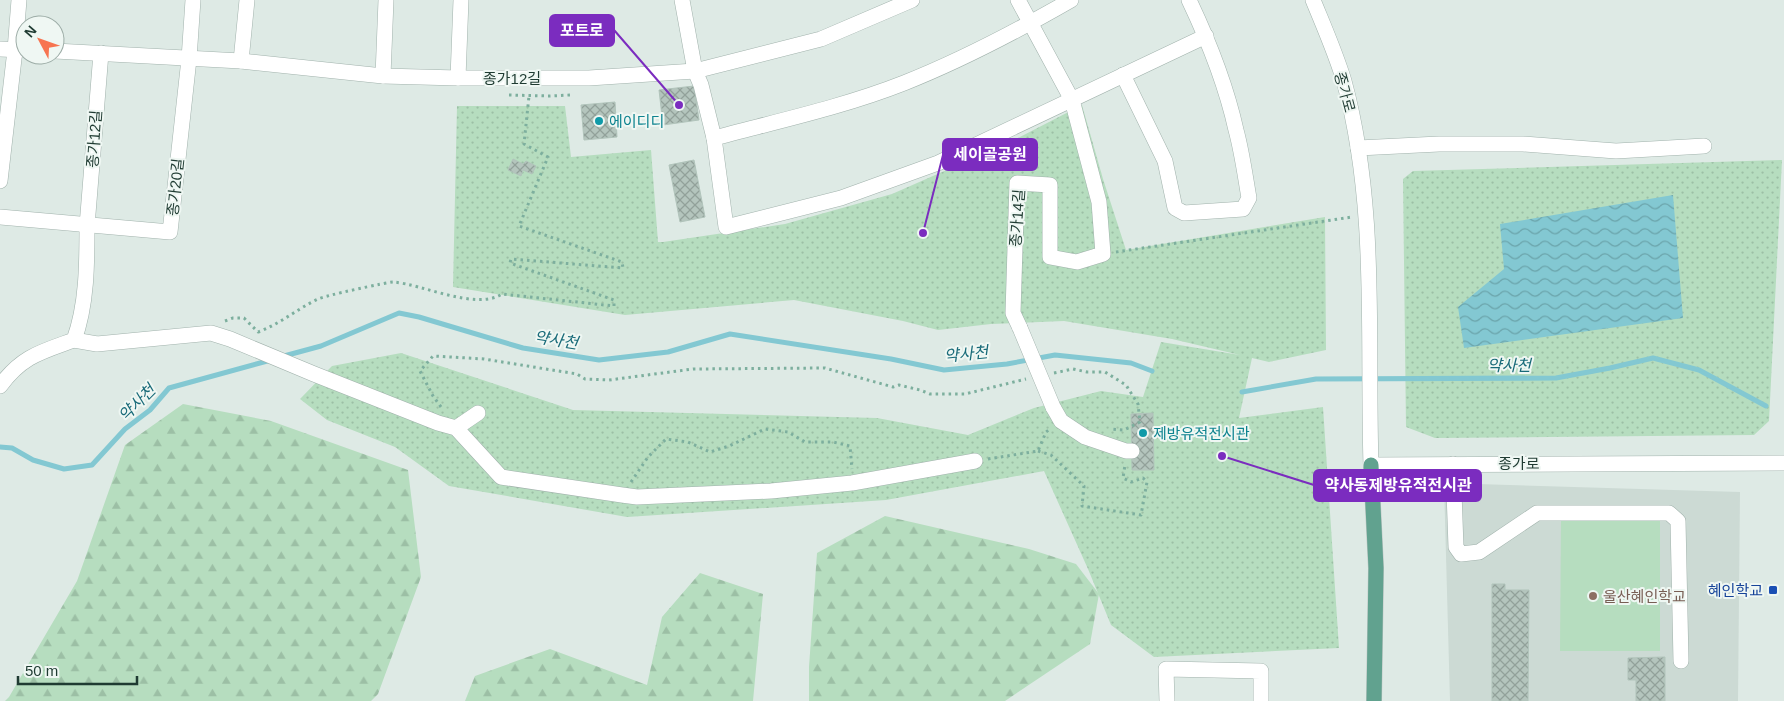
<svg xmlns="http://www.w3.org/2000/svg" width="1784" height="701" viewBox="0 0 1784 701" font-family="Helvetica,'Noto Sans KR',sans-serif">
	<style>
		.built { fill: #ccdad4 }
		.green { fill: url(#green-dots) }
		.forest { fill: url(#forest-firs) }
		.pitch { fill: #b6ddbf }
		.water { fill: url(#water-waves) }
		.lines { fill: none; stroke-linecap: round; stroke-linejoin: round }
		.stream { stroke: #83c8d2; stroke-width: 5 }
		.building { fill: url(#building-cross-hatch); stroke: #b1c4bb }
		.minor-casing { stroke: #a1b2ac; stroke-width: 16 }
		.major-casing { stroke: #bcc4c2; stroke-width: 16 }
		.path { stroke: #7daf9e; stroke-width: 3; stroke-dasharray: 2.5 4; stroke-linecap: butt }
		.minor { stroke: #fff; stroke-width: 15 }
		.major { stroke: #61a28f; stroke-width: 15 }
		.minor-bridge-casing { stroke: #a1b2ac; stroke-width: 16; stroke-linecap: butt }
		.minor-bridge { stroke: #fff; stroke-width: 15 }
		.culture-dot { fill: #0f9aa8; stroke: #eff7f3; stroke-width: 2 }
		.transit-dot { fill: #1a4fb4; stroke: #eff7f3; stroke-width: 2 }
		.education-dot { fill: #8d6e63; stroke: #eff7f3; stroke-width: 2 }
		.labels { text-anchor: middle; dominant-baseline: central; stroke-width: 4; stroke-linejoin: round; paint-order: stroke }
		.street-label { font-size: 15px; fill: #1f3b32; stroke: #eff7f3 }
		.culture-label { font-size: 15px; fill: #0d838f; stroke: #eff7f3; text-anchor: start }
		.transit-label { font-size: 15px; fill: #164399; stroke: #eff7f3; text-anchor: end }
		.education-label { font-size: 15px; fill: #785e54; stroke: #eff7f3; text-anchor: start }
		.water-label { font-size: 16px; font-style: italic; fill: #186a78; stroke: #eff7f3 }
		.leader { fill: none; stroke: #7b2cbf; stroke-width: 2 }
		.callout-dot { fill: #7b2cbf; stroke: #eff7f3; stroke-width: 2 }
		.callout { fill: #7b2cbf; stroke: #7b2cbf; stroke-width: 2 }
		.callout-label { font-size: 16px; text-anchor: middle; font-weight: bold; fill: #fff }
	</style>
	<defs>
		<pattern id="green-dots" width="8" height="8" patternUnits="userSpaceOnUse" patternTransform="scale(1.25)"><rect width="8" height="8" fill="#b6ddbf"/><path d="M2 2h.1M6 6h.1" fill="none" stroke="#9cbfa5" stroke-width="1.8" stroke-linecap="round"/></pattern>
		<pattern id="forest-firs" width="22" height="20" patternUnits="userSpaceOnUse" patternTransform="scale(1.25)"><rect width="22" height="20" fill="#b6ddbf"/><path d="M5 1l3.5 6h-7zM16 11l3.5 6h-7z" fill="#9cbfa5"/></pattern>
		<pattern id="water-waves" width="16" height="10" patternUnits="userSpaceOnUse" patternTransform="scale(1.25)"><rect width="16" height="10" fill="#83c8d2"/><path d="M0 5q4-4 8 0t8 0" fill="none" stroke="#6ba4ab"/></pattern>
		<pattern id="building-cross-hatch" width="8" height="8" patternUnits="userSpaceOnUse" patternTransform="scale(1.25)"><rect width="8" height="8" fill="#b4c5bd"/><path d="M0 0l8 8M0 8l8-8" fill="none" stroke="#92a19a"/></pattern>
	</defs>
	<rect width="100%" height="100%" fill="#deeae5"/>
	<polygon class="built" points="1444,483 1740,492 1738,701 1450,701"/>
	<g class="green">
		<polygon points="1082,105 1103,179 1126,250 1325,217 1326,350 1269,362 1252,358 1239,418 1323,407 1339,648 1154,657 1111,625 1088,569 1044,471 886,500 627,517 449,486 395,447 327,420 300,399 332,366 401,353 573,410 877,418 968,435 1034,408 1101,391 1143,397 1161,342 1240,355 1172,339 1064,321 991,324 938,330 903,321 794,300 625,315 453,287 457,106 565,106 571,157 651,150 658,242 663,242 785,224 892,194 1008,143"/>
		<polygon points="1782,160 1769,421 1754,435 1435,438 1406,427 1403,179 1413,171"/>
	</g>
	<g class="forest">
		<polygon points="183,404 271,421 408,470 421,577 378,694 371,701 5,701 9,697 77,581 125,445"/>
		<polygon points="885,516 1029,549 1076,564 1099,594 1090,644 1005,701 809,701 809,667 817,553"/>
		<polygon points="700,573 763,594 753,701 465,701 475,676 550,649 647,685 662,617"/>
	</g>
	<polygon class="pitch" points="1660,518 1660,651 1560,651 1561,519"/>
	<polygon class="water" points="1673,195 1683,318 1464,348 1458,307 1504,269 1500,224"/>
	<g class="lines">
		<g class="stream">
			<polyline points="284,356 321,346 399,313 419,317 523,348 599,360 668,352 730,334 891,359 944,370 1007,364 1055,355 1131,363 1152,371"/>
			<polyline points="1242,392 1316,379 1556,378 1610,368 1653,358 1699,370 1766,406"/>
			<polyline points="0,447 12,448 33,460 64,469 92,465 125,429 150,410 169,388 271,360"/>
		</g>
	</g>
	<g class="building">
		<polygon points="694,86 699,120 663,125 659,90"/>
		<polygon points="615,102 617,137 584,140 581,105"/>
		<polygon points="513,159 523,164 526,161 536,166 532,174 523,170 521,176 508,170"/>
		<polygon points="694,160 705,217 680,222 669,165"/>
		<polygon points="1153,413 1154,470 1132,470 1131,414"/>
		<polygon points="1492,584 1505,584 1505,590 1529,590 1528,701 1492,701"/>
		<polygon points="1665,657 1665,701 1636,701 1636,680 1628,680 1628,658"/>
	</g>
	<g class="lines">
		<defs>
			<g id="minor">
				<polyline points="682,0 695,71 701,85 714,138"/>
				<polyline points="1018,0 1072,100 1099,202 1103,254 1077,262 1050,257 1050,185 1017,183 1013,313 1020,328"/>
				<path d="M1071,0C1017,31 962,60 904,83C843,107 778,121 714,138L726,227L841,198L938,163L1206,36"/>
				<path d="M1313,0C1324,27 1336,54 1344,81C1378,206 1367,337 1371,465L1784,463"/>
				<polyline points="0,49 24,50"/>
				<polyline points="55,51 241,61 383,76 458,78 589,78 695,71 821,39 912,0"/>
				<polyline points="241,61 247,0"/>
				<path d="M1123,75L1165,161L1175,208L1184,213L1243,209L1249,198C1245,175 1242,152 1236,130C1226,85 1209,42 1189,0"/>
				<polyline points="383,76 386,0"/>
				<polyline points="458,78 461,0"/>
				<polyline points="1358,148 1439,144 1523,144 1616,151 1704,146"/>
				<polyline points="0,181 15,50 19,0"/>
				<polyline points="0,217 170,232 189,59 193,0"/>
				<polyline points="74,340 97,344 211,333 230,339 314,374 438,423 456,428 501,477 622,495 637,497 771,491 852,483 975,461"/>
				<path d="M0,386C22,356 41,352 74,340C87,305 87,263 87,226L101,53"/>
				<polyline points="1053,407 1061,421 1085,437 1126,451 1132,451"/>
				<polyline points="456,428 478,413"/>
				<polyline points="1453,464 1456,547 1461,554 1479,552 1537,513 1669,513 1678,521 1681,661"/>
				<polyline points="1167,701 1166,669 1261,671 1261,701"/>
			</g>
			<polyline id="major" points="1371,465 1376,568 1374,701"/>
		</defs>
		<use href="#minor" class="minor-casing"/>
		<use href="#major" class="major-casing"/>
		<g class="path">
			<polyline points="509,95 550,96 570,95"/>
			<polyline points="1116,252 1352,217"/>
			<path d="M225,321L233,318H244L258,332C280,324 297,309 318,299C323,296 388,282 393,282C422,284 476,311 502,294L614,306V300L510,263L511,259L623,268L622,262L519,226L548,157L524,144L529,96"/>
			<polyline points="1054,373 1073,369 1087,372 1105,372 1126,385 1138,404 1140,422 1124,430 1110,429"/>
			<polyline points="441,407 433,396 420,371 433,356 484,359 577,374 585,379 609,380 693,369 825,368 893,387 899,385 920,390 930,394 965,394 1026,379"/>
			<polyline points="1038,451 1051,455 1084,486 1082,506 1141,515 1147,482 1143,478 1131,482 1123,478 1125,465"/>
			<polyline points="988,459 1038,451 1046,432 1050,429"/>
			<polyline points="631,482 648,457 666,439 688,442 710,452 729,446 765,429 788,432 805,442 833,442 850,446 852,469"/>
		</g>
		<use href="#minor" class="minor"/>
		<use href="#major" class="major"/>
		<defs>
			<polyline id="minor-bridge" points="1020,328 1053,407"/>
		</defs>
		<use href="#minor-bridge" class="minor-bridge-casing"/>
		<use href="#minor-bridge" class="minor-bridge"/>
	</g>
	<g class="culture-dot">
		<circle cx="599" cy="121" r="5"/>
		<circle cx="1143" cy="433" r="5"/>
	</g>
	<rect class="transit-dot" x="1768" y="585" width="10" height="10" rx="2.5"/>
	<circle class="education-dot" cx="1593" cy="596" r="5"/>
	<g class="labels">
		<g class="street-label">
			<text x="512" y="78">종가12길</text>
			<text transform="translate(1345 92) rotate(75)">종가로</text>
			<text transform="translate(94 139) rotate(-86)">종가12길</text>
			<text transform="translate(175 187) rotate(-84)">종가20길</text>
			<text transform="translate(1017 218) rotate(-86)">종가14길</text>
			<text x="1519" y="463">종가로</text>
		</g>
		<g class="culture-label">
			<text x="609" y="121">에이디디</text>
			<text x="1153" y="433">제방유적전시관</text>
		</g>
		<g class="transit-label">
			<text x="1763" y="590">혜인학교</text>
		</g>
		<g class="education-label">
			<text x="1603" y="596">울산혜인학교</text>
		</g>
		<g class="water-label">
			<text transform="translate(556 340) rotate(9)">약사천</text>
			<text transform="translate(966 354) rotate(-6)">약사천</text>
			<text x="1509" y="365">약사천</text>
			<text transform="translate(137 403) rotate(-45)">약사천</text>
		</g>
	</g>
	<path class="leader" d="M679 105L614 30M923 233L943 155M1222 456L1314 485"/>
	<g class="callout-dot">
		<circle cx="679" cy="105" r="5"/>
		<circle cx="923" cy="233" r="5"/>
		<circle cx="1222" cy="456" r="5"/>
	</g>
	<g class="callout">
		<rect x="550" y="15" width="64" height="31" rx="5"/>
		<rect x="943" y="139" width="94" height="31" rx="5"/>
		<rect x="1314" y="470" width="167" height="31" rx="5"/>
	</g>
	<g class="callout-label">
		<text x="582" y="36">포트로</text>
		<text x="990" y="160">세이골공원</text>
		<text x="1398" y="491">약사동제방유적전시관</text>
	</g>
	<g transform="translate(40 40) rotate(311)"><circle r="24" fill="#eff7f3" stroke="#9caca6"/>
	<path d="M0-4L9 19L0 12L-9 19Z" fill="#f77450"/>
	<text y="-8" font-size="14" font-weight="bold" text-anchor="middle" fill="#1f3b32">N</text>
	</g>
	<path d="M18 676v8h119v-8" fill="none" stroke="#1f3b32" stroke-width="2.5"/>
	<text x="25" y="676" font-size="15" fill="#1f3b32" stroke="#eff7f3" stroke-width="4" paint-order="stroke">50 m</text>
</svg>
